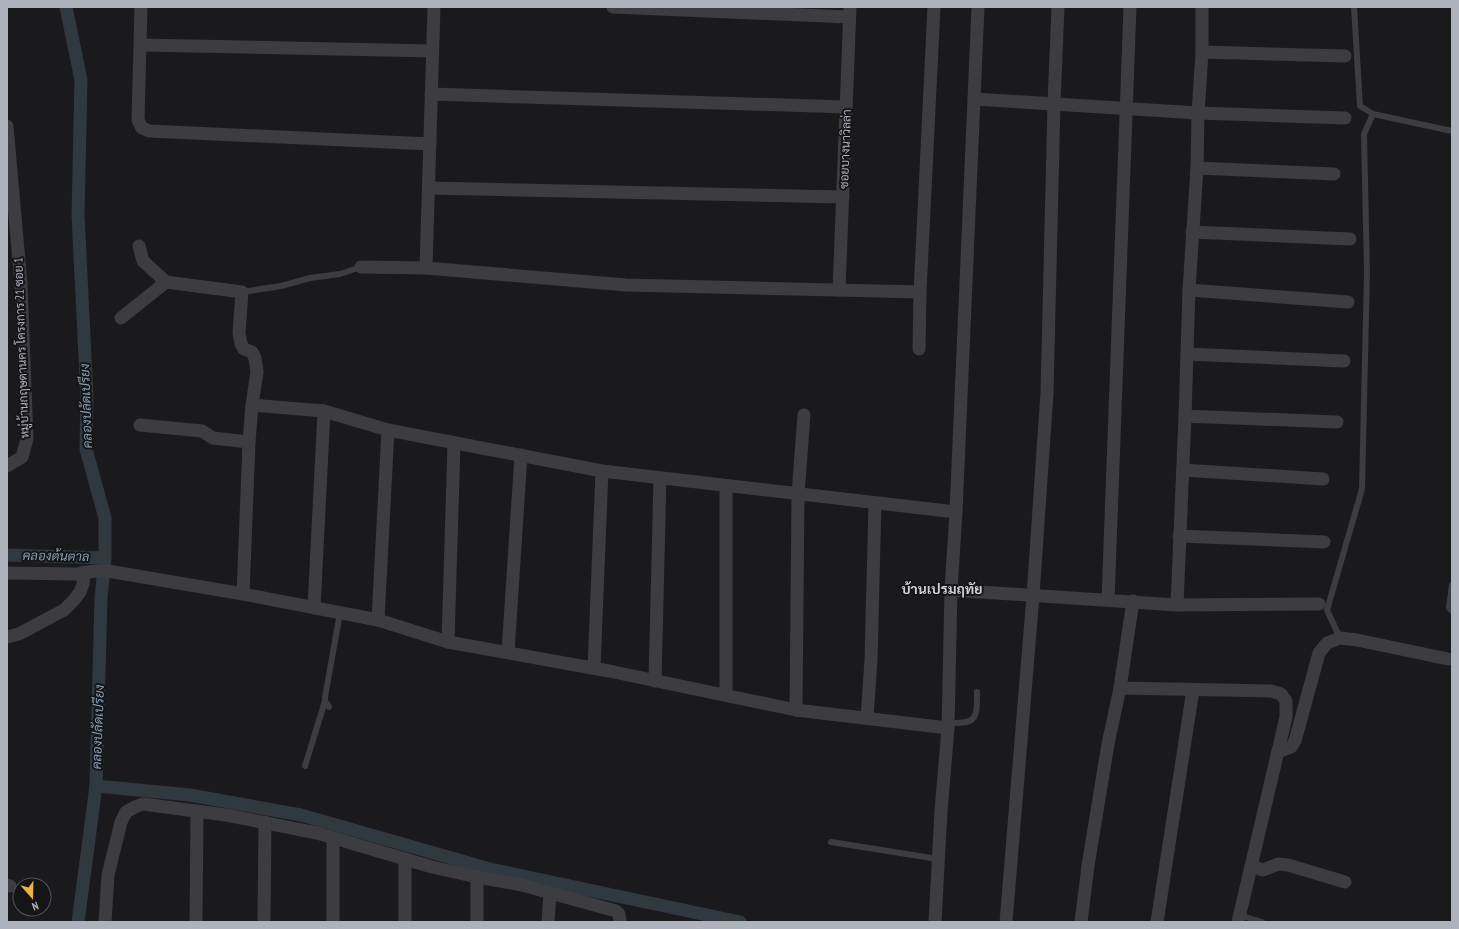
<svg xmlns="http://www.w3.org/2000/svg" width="1459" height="929" viewBox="0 0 1459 929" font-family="'PT Sans Narrow',Sarabun,sans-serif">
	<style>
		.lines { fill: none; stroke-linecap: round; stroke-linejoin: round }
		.canal { stroke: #313940; stroke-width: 13 }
		.service { stroke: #3c3c41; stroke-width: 6 }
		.minor { stroke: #3c3c41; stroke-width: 13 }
		.labels { text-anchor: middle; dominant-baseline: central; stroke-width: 4; stroke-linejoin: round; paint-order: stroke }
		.street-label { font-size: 12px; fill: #aeb2bb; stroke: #151518 }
		.water-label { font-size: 13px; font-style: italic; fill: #879fb4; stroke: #151518 }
		.quarter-label { font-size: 14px; font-weight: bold; fill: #ced1d7; stroke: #151518 }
	</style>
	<rect width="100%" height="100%" fill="#1a1a1d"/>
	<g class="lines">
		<g class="canal">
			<polyline points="66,7 81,80 78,215 87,397 86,449 105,518 105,558 101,598 96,786 78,922"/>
			<polyline points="7,555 105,558"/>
			<polyline points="96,786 190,795 301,815 490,869 740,922"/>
		</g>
		<g class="service">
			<polyline points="1373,114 1452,131"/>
			<polyline points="242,292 281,286 310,278 340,274 361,267"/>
			<polyline points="1452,585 1449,608 1452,611"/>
			<polyline points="1340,638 1327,610 1362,489 1367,272 1364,134 1373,114 1360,106 1354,7"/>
			<polyline points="329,707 325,701 325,697 340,613"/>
			<path d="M948,723C977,724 977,719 977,692"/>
			<polyline points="305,766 325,701"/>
			<polyline points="831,842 938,859"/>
			<polyline points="1239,915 1262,922"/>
		</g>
		<g class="minor">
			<polyline points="141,7 138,120 142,128 149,131 430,144"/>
			<polyline points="613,7 849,17"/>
			<polyline points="141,45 432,51"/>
			<polyline points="1202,52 1345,56"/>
			<polyline points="431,94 846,107"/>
			<polyline points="974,99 1198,113 1345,118"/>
			<polyline points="7,126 21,284 27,439 22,457 7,466"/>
			<polyline points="1197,168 1334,174"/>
			<polyline points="429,188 843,197"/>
			<polyline points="1192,232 1350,239"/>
			<polyline points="139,246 143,261 166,282"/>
			<polyline points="361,267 426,268 626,285 920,292"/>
			<polyline points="426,268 434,7"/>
			<polyline points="839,290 850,7"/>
			<polyline points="1189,290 1348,302"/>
			<polyline points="121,318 166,282 242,292 239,333 241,344 244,349 252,352 255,358 257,372 252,405 249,442 243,594"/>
			<polyline points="919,349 920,292 934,7"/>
			<polyline points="1187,354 1344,361"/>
			<polyline points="252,405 324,411 388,430 602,471 956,512"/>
			<polyline points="1185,416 1337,422"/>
			<polyline points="140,425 202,431 213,438 249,442"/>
			<polyline points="1183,470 1323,479"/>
			<polyline points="726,486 726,695"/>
			<polyline points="1179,536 1324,542"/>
			<polyline points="7,573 77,574 94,571 108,571 243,594 378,620 448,642 609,671 796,710 948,728"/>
			<polyline points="951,590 1177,605 1319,604"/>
			<polyline points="1108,600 1130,7"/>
			<polyline points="1177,605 1185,416 1189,290 1197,168 1198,113 1202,52 1202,7"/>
			<polyline points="314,608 324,411"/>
			<polyline points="378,620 388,430"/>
			<polyline points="7,637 19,634 64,610 73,601 80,592 83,584 84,572"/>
			<polyline points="448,642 454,443"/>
			<polyline points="508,652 521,455"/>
			<polyline points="594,668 602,471"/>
			<polyline points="655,681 660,478"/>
			<polyline points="1120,688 1271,691 1281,694 1286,701 1286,717 1238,922"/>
			<polyline points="796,710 798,494 804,415"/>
			<polyline points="867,718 871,660 875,503"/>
			<polyline points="1278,752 1291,747 1295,741 1319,653 1327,643 1340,638 1357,640 1448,659"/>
			<polyline points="1251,866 1263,870 1278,864 1288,865 1345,882"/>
			<polyline points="7,885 10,886"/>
			<polyline points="105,922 108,875 121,822 126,812 135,807 143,804 226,815 317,833 432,867 477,877 522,885 616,911 619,914 620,922"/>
			<polyline points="196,922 197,811"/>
			<polyline points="264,922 265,822"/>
			<polyline points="333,922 333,838"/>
			<polyline points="405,922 405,859"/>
			<polyline points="477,922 477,877"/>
			<polyline points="548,922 550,893"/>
			<polyline points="935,922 941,811 948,728 951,590 956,512 978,7"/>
			<polyline points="1006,922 1033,596 1047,393 1054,103 1058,7"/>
			<polyline points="1081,922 1088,866 1108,744 1120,688 1133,601"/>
			<polyline points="1157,922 1193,690"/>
		</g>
	</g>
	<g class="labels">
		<g class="street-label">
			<text transform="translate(845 149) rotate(-88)">ซอยบางนาวิลล่า</text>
			<text transform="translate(21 348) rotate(-92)">หมู่บ้านกฤษดานคร โครงการ 21 ซอย 1</text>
		</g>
		<g class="water-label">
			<text transform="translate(86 406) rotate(-92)">คลองปลัดเปรียง</text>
			<text transform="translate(56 556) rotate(1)">คลองต้นตาล</text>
			<text transform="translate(98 727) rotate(-88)">คลองปลัดเปรียง</text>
		</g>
		<g class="quarter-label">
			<text x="942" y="589">บ้านเปรมฤทัย</text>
		</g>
	</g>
	<rect width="1459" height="929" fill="none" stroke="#aeb2bb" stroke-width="16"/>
	<g transform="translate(32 897) rotate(160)"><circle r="19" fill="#151518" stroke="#525459"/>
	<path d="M0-3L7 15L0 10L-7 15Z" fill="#eab244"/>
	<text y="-6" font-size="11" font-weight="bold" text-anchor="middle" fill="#aeb2bb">N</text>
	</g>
</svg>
